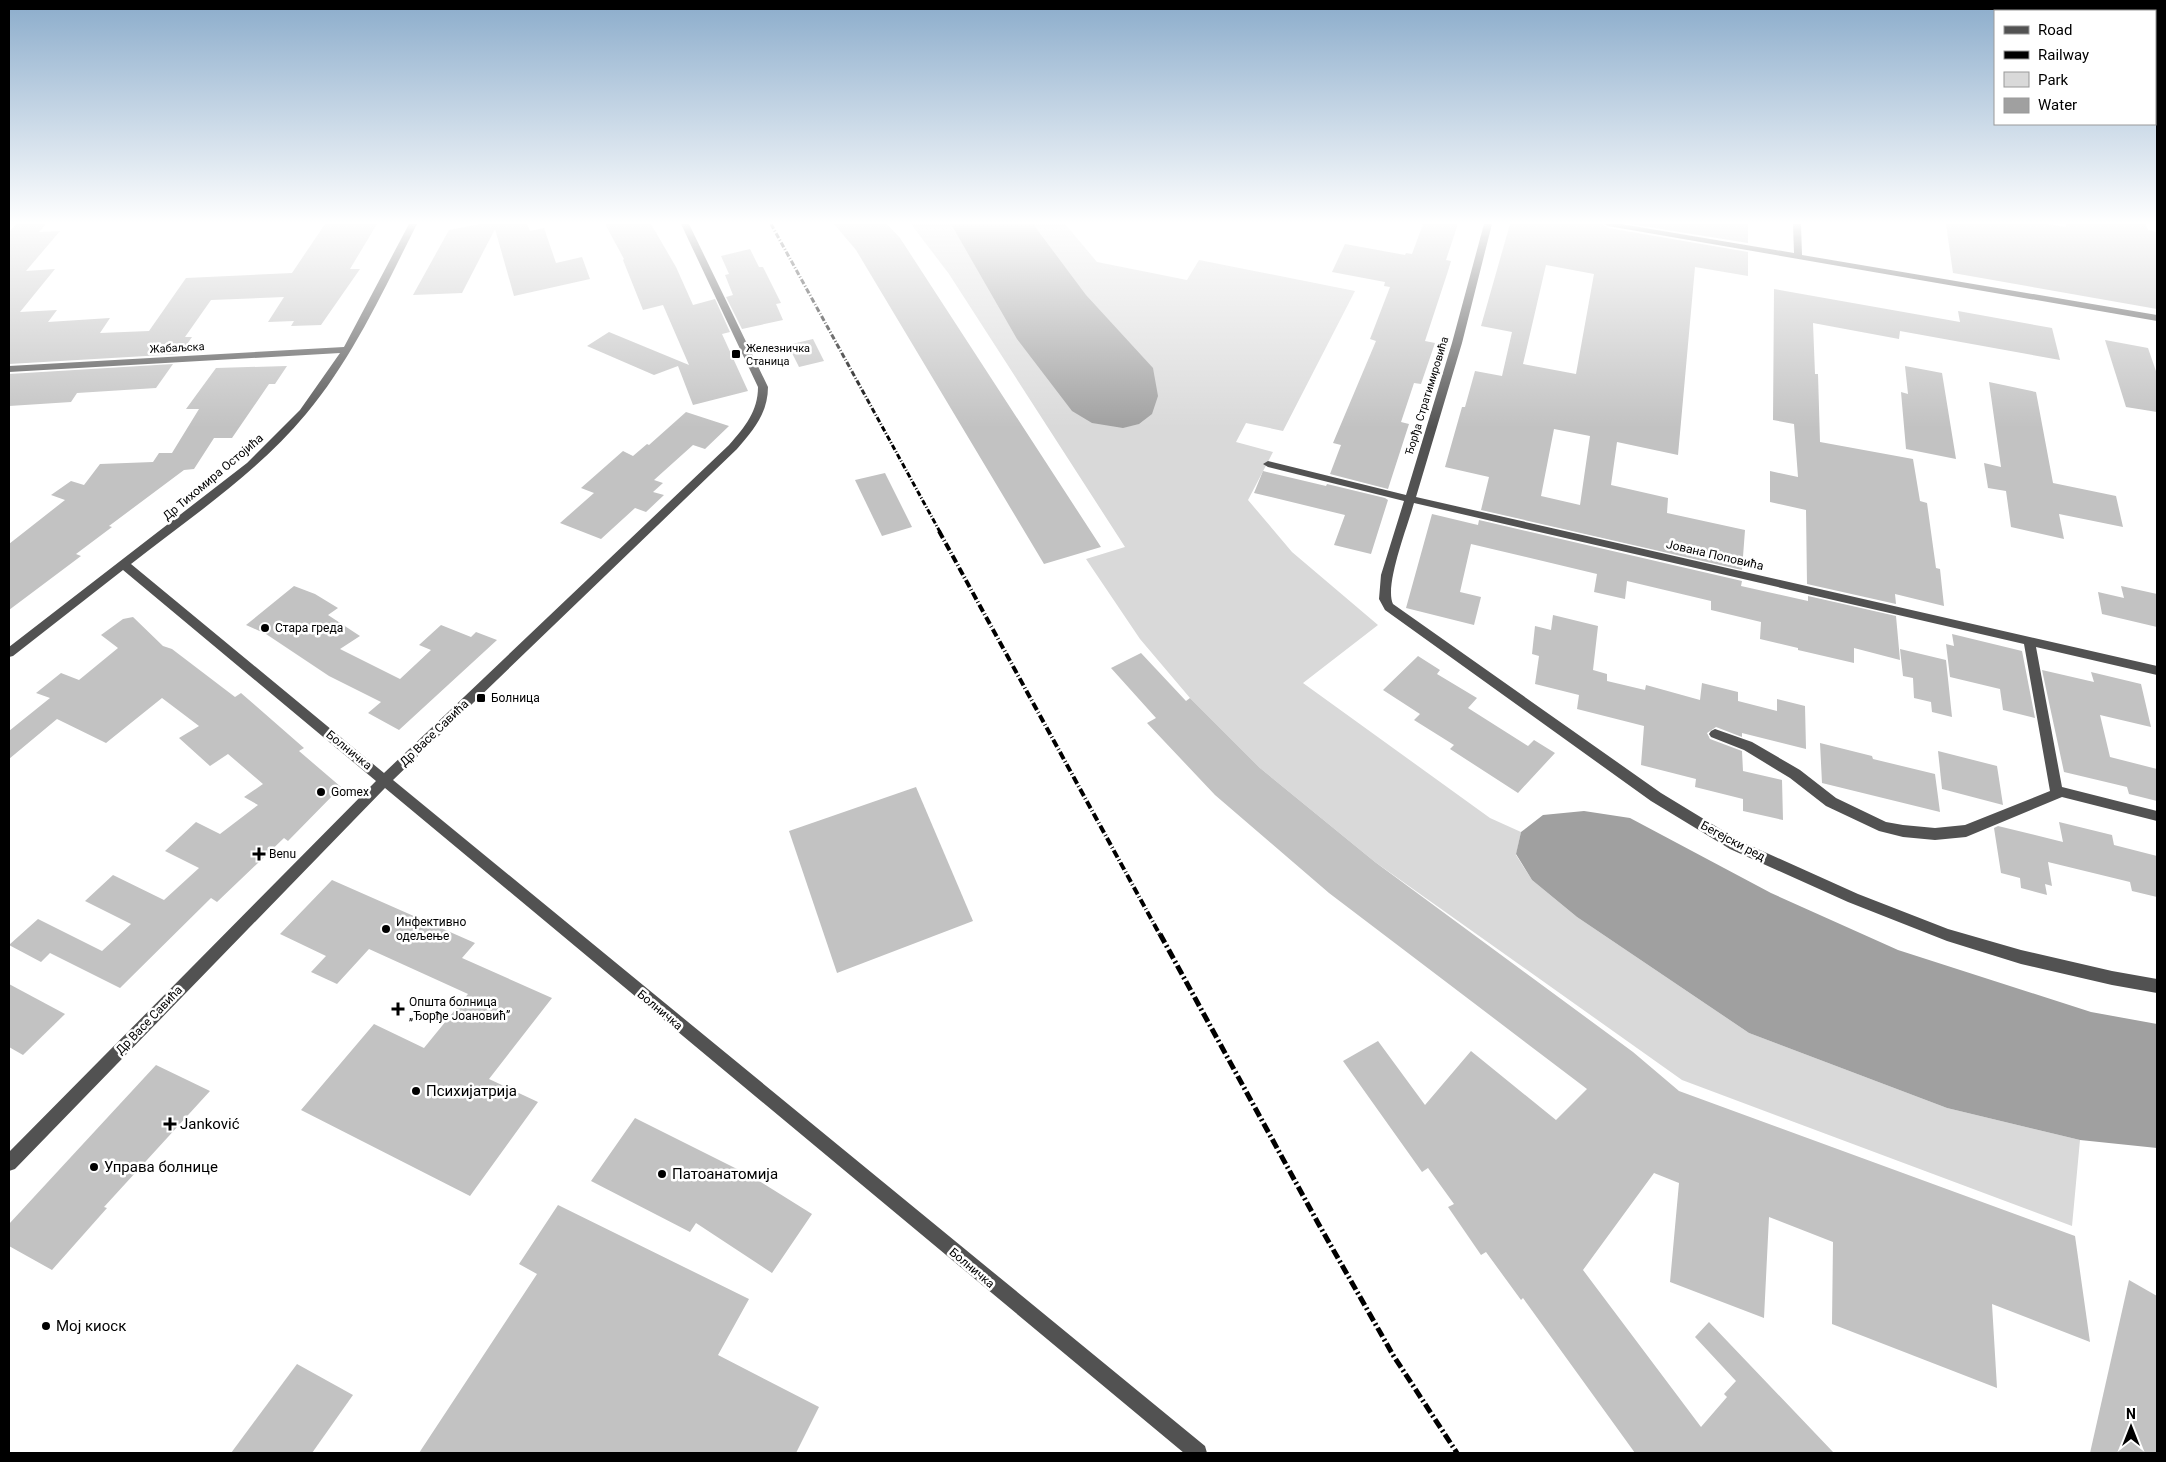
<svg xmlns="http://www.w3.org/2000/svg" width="2166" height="1462" viewBox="0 0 2166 1462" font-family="Roboto,sans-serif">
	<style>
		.green { fill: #d9d9d9 }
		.water { fill: #a0a0a0 }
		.building { fill: #c2c2c2; fill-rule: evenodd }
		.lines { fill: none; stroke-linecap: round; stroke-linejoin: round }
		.minor { fill: #525252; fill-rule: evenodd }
		.rail-far2 { stroke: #000; stroke-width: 3; stroke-dasharray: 5.5 2 1 2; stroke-linecap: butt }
		.rail-far1 { stroke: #000; stroke-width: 4; stroke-dasharray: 8 2.5 1 2.5; stroke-linecap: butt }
		.rail { stroke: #000; stroke-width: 5; stroke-dasharray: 10 3 2 3; stroke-linecap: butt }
		.poi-dot { fill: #000; stroke: #fff; stroke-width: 2 }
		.labels { text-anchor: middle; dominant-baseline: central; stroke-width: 5; stroke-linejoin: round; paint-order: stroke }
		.far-street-label { font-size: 11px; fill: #000; stroke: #fff }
		.far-poi-label { font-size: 11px; fill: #000; stroke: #fff; text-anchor: start }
		.street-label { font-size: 12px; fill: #000; stroke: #fff }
		.poi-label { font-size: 12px; fill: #000; stroke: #fff; text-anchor: start }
		.near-poi-label { font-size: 15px; fill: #000; stroke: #fff; text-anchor: start }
	</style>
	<rect width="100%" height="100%" fill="#fff"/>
	<polygon class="green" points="911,224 1065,224 1097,262 1187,280 1199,260 1355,291 1283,431 1246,423 1236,442 1273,452 1248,500 1292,552 1378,625 1303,683 1490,818 1521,832 1516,855 1532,880 1577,917 1749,1033 1947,1108 2080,1140 2072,1226 1682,1080 1375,862 1260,768 1190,698 1140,639 1086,559 1125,547 949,274"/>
	<g class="water">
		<polygon points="951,224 1033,224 1086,295 1153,368 1158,396 1152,414 1139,424 1123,428 1092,423 1072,411 1017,339"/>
		<polygon points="1584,811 1630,818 1771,893 1898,950 2091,1012 2157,1024 2157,1148 2080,1140 1947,1108 1749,1033 1577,917 1532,880 1516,854 1521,832 1543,815"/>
	</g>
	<g class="building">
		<polygon points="16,224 46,224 39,232 60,231 26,271 55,269 20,312 57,310 48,322 110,318 100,333 149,331 186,278 292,273 325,224 377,224 350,269 360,269 321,325 291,326 294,321 268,322 284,297 211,300 185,337 192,337 180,354 9,364 9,232"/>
		<polygon points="480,224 527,224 530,231 544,228 556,263 582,257 590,279 514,296 495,229 462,293 413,295 449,230"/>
		<polygon points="605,224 651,224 676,267 693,305 715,299 730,332 722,334 748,391 693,405 678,366 654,375 587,346 609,332 689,365 663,305 643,310 623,260 624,259"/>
		<polygon points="834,224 887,224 900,238 1101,547 1044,564 856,250"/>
		<polygon points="1423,224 1458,224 1446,260 1451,261 1448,271 1425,341 1435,343 1421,384 1414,383 1401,422 1409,424 1388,489 1330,474 1341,445 1333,443 1376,341 1370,339 1390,287 1384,286 1385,282 1332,272 1345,244 1405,255 1406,253 1412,254"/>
		<path d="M1510,224H1602L1608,228L1748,252V276L1695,267L1678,455L1617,442L1611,485L1668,498L1667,513L1745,530L1742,570L1481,510L1489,477L1445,467L1462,407H1465L1475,371L1502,376L1512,332L1481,326ZM1546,265L1594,274L1576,374L1523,364ZM1554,429L1590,436L1580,505L1541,496Z"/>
		<polygon points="1630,224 1748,224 1748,243"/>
		<polygon points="1946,224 2047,224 2066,227 2066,224 2146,224 2148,230 2157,232 2157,309 1953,273"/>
		<polygon points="750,249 759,267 763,267 781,303 776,304 783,320 742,329 726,297 733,295 725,275 729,274 721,256"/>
		<polygon points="1774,289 1960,322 1958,311 2052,328 2060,360 1900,331 1899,339 1813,323 1815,374 1818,374 1820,442 1913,459 1920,501 1927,503 1936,568 1940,569 1944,606 1895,594 1896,604 1807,584 1806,510 1770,502 1770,471 1798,477 1794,424 1773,420"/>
		<polygon points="813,339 824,361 799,367 788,345"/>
		<polygon points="2105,340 2148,348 2157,374 2157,412 2126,407"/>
		<polygon points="173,364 156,388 77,393 71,402 9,406 9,374"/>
		<polygon points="287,366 275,384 269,384 232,438 214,438 194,469 184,470 109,526 112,527 76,554 81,556 9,610 9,544 65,500 51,495 71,481 84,485 100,464 153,462 159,453 172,453 199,409 186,409 216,368"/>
		<polygon points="1905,366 1942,373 1956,459 1906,449 1901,392 1908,394"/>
		<polygon points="1989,382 2036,392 2053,483 2116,496 2123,527 2059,514 2064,539 2011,527 2006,491 1988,488 1984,463 2001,467"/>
		<polygon points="686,412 729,426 705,449 693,445 654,480 663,483 653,492 664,495 646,512 635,508 601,539 560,523 594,493 581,488 623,451 633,456 647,444 649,445"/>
		<polygon points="1263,471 1326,486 1327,484 1385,498 1388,500 1371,554 1334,545 1345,515 1254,493"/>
		<polygon points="885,473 912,527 882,536 855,480"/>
		<polygon points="1432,514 1478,525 1479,520 1742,581 1741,586 1808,601 1808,596 1896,616 1900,660 1854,648 1854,663 1798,650 1798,648 1760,639 1761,622 1711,610 1711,601 1627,581 1625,599 1594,592 1597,574 1471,544 1460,592 1481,597 1474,625 1406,608"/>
		<polygon points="294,586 315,594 338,608 328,615 360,636 340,649 400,679 431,650 419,645 441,625 471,637 476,632 497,640 399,730 368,713 381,702 329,676 266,634 246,625"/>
		<polygon points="2121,586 2157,594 2157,627 2102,614 2098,592 2124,598"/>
		<polygon points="1553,615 1598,626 1593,670 1607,674 1607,681 1645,690 1646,685 1700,700 1702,683 1738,692 1738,701 1777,711 1777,699 1805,706 1806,749 1742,733 1742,737 1716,727 1707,733 1710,739 1742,751 1743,771 1782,780 1783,820 1743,811 1743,799 1695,787 1696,779 1641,765 1644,726 1577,709 1579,695 1535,684 1539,656 1532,654 1535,626 1551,630"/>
		<polygon points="133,617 163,646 172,649 235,697 241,693 304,748 299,751 341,787 288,841 284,838 217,902 211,898 120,988 50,953 41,962 9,945 38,919 102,951 131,924 85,901 113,875 164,900 199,868 165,851 196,822 220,834 258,805 244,797 263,784 228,754 210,766 179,738 199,726 162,698 106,743 57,719 9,759 9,731 50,698 36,693 61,673 79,680 118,648 101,635 123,619"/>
		<polygon points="1952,634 2022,651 2035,718 2003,710 2000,689 1950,677 1946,644 1954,646"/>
		<polygon points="1900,649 1946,660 1952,717 1932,712 1931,702 1914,698 1913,678 1903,676"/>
		<polygon points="1141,653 1186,701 1190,698 1260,768 1375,862 1633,1052 1679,1091 2075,1236 2090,1342 1992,1304 1997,1388 1832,1324 1833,1242 1769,1217 1764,1318 1670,1282 1679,1183 1654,1173 1583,1270 1701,1427 1727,1397 1724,1394 1736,1381 1695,1337 1709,1322 1834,1453 1635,1453 1523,1298 1521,1300 1486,1252 1481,1255 1448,1207 1454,1204 1428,1168 1422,1172 1343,1061 1378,1041 1425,1105 1471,1051 1556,1120 1587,1089 1329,893 1215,795 1147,723 1156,718 1111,668"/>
		<polygon points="1418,656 1440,670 1437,674 1477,698 1468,708 1528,746 1534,740 1555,753 1518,793 1450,749 1454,745 1414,720 1420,714 1383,690"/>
		<polygon points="2042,670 2094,682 2091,672 2141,684 2151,727 2100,715 2110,757 2157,769 2157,801 2129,794 2127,787 2064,772"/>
		<polygon points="1820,743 1872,756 1873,759 1935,774 1940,812 1822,783"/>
		<polygon points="1938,751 1997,766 2003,805 1942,789"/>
		<polygon points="916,787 973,921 837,973 789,831"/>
		<polygon points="2059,822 2112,835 2114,845 2157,856 2157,897 2132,891 2130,882 2048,862 2052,886 2045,884 2047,895 2021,888 2020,878 2001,873 1994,828 1998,826 2063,842"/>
		<polygon points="332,880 475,943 462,958 552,998 489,1079 538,1102 470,1196 301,1110 374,1024 424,1048 468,994 369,949 337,984 311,972 326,956 280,934"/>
		<polygon points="9,984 65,1014 23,1055 9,1047"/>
		<polygon points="156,1065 210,1091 104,1207 107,1208 52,1270 9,1246 9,1224"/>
		<polygon points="635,1118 751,1176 812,1214 772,1273 696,1223 690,1232 591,1181"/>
		<polygon points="558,1205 749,1299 718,1355 819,1407 796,1453 419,1453 537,1274 519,1264"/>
		<polygon points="2129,1280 2157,1296 2157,1453 2090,1453"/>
		<polygon points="297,1364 353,1395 312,1453 231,1453"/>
	</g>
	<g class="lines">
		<g class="minor">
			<path d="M409,224H417C384,289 353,358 306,414C257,473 191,517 131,564L384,773L729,445C745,427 758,411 758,387L681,224H689L768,387C768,413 753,431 737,449L393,780L1205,1446L1207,1453H1184L385,788L15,1169L9,1171V1152L376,781L123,570L13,656L9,657V647L247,463L300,410L340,353L9,372V366L344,347Z"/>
			<path d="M1484,224H1492L1462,343L1416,497L2157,666V675L2036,647L2062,787L2157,811V821L2062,797L1966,837L1935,840L1903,837L1879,831L1826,806L1790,778L1744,750L1711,737L1709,734L1711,731L1715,729L1752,742L1800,770L1836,798L1886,822L1903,825L1935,828L1965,825L2050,791L2024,644L1414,503C1408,525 1384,586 1393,604L1661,793L1740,841L1858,894L1948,929L2021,950L2112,971L2157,979V993L2112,985L2021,964L1947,941L1848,902L1730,849L1651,801L1385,610L1379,599L1381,575L1404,501L1268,467L1263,464L1268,461L1406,495L1452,343Z"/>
			<polygon points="1604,224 1621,224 1794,253 1793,224 1801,224 1802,255 2157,315 2157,321 1608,226"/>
		</g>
		<polyline class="rail-far2" points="771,224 940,532"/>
		<polyline class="rail-far1" points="939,531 1160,935"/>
		<polyline class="rail" points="1160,934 1318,1223 1393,1355 1457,1453"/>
	</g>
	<linearGradient id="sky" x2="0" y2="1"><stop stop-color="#8baccb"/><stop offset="0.52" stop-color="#fff"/><stop offset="1" stop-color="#fff" stop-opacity="0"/></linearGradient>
	<rect width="2166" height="428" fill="url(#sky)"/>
	<g class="poi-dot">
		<rect x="731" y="349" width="10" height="10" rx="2.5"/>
		<circle cx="265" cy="628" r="5"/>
		<rect x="476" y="693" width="10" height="10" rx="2.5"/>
		<circle cx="321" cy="792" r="5"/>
		<path d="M256.5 846.5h5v5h5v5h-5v5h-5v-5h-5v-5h5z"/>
		<circle cx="386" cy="929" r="5"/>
		<path d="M395.5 1001.5h5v5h5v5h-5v5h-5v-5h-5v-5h5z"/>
		<circle cx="416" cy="1091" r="5"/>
		<path d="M167.5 1116.5h5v5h5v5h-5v5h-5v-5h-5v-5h5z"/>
		<circle cx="94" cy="1167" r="5"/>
		<circle cx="662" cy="1174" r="5"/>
		<circle cx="46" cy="1326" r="5"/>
	</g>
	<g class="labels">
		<g class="far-street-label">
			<text transform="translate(177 348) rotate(-3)">Жабаљска</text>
			<text transform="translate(1427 396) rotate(-73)">Ђорђа Стратимировића</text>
		</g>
		<g class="far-poi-label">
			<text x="746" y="348">Железничка<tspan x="746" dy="13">Станица</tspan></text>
		</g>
		<g class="street-label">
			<text transform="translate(213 477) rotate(-40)">Др Тихомира Остојића</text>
			<text transform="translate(1715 555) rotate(13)">Јована Поповића</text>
			<text transform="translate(434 733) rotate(-44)">Др Васе Савића</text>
			<text transform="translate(349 750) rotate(39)">Болничка</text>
			<text transform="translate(1733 841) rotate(28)">Бегејски ред</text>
			<text transform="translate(660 1010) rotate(40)">Болничка</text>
			<text transform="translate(149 1020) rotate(-46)">Др Васе Савића</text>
			<text transform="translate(972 1268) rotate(40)">Болничка</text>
		</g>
		<g class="poi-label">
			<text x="275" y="628">Стара греда</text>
			<text x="491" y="698">Болница</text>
			<text x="331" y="792">Gomex</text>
			<text x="269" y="854">Benu</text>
			<text x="396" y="922">Инфективно<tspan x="396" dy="14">одељење</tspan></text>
			<text x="409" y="1002">Општа болница<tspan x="409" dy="14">„Ђорђе Јоановић”</tspan></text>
		</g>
		<g class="near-poi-label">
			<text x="426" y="1091">Психијатрија</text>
			<text x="180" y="1124">Janković</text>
			<text x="104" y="1167">Управа болнице</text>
			<text x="672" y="1174">Патоанатомија</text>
			<text x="56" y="1326">Мој киоск</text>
		</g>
	</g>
	<rect width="2166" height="1462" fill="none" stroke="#000000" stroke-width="20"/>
	<rect x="1994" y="10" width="162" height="115" fill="#ffffff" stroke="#999999"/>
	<rect x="2004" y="26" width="25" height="8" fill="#525252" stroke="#999999"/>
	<text x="2038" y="35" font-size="15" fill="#000000">Road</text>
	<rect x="2004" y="51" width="25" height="8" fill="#000000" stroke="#999999"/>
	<text x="2038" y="60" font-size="15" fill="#000000">Railway</text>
	<rect x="2004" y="72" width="25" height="15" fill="#d9d9d9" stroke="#999999"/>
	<text x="2038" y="85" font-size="15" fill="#000000">Park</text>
	<rect x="2004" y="98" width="25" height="15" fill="#a0a0a0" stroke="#999999"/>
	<text x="2038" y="110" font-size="15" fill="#000000">Water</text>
	<g transform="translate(2131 1427)" stroke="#ffffff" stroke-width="4" paint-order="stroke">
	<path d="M0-4L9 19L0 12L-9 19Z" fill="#000000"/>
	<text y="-8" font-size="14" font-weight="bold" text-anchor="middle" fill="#000000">N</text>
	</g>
</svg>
